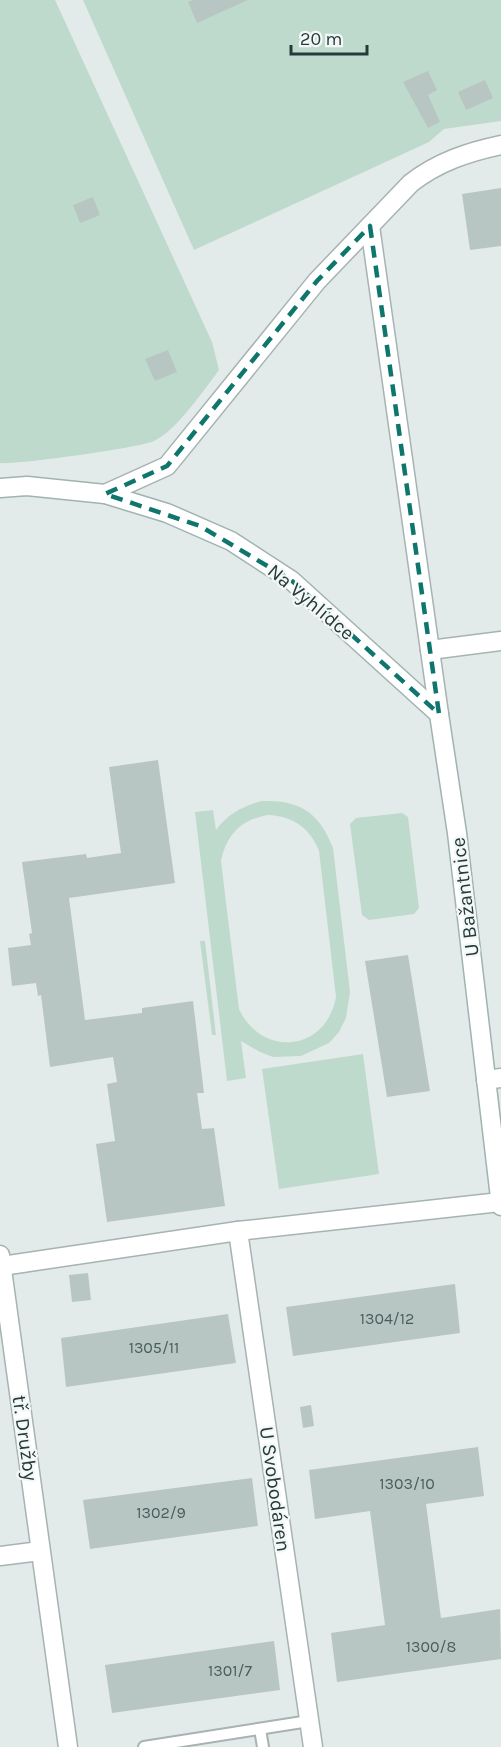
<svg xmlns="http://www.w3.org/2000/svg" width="501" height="1747" viewBox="0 0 501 1747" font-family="Karla,sans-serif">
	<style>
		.green { fill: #bedacd; fill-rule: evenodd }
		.building { fill: #b8c6c3 }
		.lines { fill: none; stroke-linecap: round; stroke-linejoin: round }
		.lane-casing { stroke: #a6b3b2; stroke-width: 14 }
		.street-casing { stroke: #a6b3b2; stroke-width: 21 }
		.secondary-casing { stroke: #9fb3b1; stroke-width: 21 }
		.lane { stroke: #fff; stroke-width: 10 }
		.street { stroke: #fff; stroke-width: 18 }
		.secondary { stroke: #fff; stroke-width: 18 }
		.marked { fill: none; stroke: #0f766e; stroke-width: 4.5; stroke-dasharray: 12 8; stroke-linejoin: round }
		.labels { text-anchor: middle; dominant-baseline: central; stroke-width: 4.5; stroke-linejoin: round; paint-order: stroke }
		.number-label { font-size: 16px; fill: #495e5c }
		.street-label { font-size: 20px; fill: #243b3a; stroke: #f3f8f7 }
	</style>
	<rect width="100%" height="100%" fill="#e3ebea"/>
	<g class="green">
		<path d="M0,0H55L212,342L219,370C203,391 177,430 154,441C139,448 15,465 0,463Z"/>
		<polygon points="83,0 501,0 501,121 444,129 429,142 194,250"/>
		<path d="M262,801C300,800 319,812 333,848L350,992L346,1018L339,1032L329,1043L301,1056L273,1057L260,1052L241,1041L246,1078L227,1081L195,812L213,810L216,830C227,814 243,806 262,801ZM268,815C293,816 310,828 319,851L336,997C326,1052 262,1058 239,1009L221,861C227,834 241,820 268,815Z"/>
		<polygon points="402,813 408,817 419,908 414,914 369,920 362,915 350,824 356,818"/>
		<polygon points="200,941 205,941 216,1035 212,1035"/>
		<polygon points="363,1054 379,1174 279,1189 262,1069"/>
	</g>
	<g class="building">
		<polygon points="193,0 248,0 197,23 188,2"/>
		<polygon points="428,71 437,90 428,95 440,122 428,128 403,82"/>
		<polygon points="485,80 493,98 466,110 458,92"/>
		<polygon points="501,188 501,246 470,250 462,194"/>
		<polygon points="93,197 100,215 80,223 73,205"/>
		<polygon points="168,350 177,372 155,381 145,359"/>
		<polygon points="158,760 175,883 69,898 85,1020 142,1013 142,1008 193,1001 204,1093 197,1093 202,1129 214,1128 225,1206 107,1222 96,1144 115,1141 107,1084 117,1082 113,1057 50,1067 41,995 38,996 36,983 12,986 8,948 31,945 29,934 32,933 22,862 86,854 87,858 121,853 109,767"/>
		<polygon points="408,955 430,1091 387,1097 365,961"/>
		<polygon points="88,1273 91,1300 72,1302 69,1275"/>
		<polygon points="455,1284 460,1333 293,1356 286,1307"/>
		<polygon points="228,1314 236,1363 66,1387 61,1338"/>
		<polygon points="311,1405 314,1426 303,1428 300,1407"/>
		<polygon points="478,1447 484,1496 426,1504 441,1618 500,1609 501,1659 337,1682 331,1633 385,1625 370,1511 315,1519 309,1470"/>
		<polygon points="252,1478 258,1526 90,1549 83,1500"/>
		<polygon points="274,1641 280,1690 112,1713 105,1665"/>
	</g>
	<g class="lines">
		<defs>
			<g id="lane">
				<polyline points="260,1729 263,1747"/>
				<polyline points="144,1747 309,1721"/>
			</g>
			<g id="street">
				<polyline points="370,226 439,714"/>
				<path d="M105,494L167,466L317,281L411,183C438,162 468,152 501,145"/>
				<polyline points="430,650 501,641"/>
				<polyline points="486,1080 501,1078"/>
				<polyline points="238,1231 313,1747"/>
				<polyline points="0,1255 68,1747"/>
				<polyline points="2,1266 238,1231 500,1202"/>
				<polyline points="0,1556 40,1551"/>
			</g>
			<polyline id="secondary" points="0,488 27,486 105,494 167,513 231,541 291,580 439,714 457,833 501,1206"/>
		</defs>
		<use href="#lane" class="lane-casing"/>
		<use href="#street" class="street-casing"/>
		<use href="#secondary" class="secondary-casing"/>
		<use href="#lane" class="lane"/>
		<use href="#street" class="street"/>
		<use href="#secondary" class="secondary"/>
	</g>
	<path class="marked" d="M370,226L439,714L291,580L200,526L105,494L167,466L317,281Z"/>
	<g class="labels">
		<g class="number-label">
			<text x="387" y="1318">1304/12</text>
			<text x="154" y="1347">1305/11</text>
			<text x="407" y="1483">1303/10</text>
			<text x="161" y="1512">1302/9</text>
			<text x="431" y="1646">1300/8</text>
			<text x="230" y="1670">1301/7</text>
		</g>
		<g class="street-label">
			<text transform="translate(311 602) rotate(40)">Na Vyhlídce</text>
			<text transform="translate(465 897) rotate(-97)">U Bažantnice</text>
			<text transform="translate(25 1438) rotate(82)">tř. Družby</text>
			<text transform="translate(275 1489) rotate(82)">U Svobodáren</text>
		</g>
	</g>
	<path d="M291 45v9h76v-9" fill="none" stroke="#243b3a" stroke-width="3"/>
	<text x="300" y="45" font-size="18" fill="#243b3a" stroke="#f3f8f7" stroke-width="4.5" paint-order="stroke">20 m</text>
</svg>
